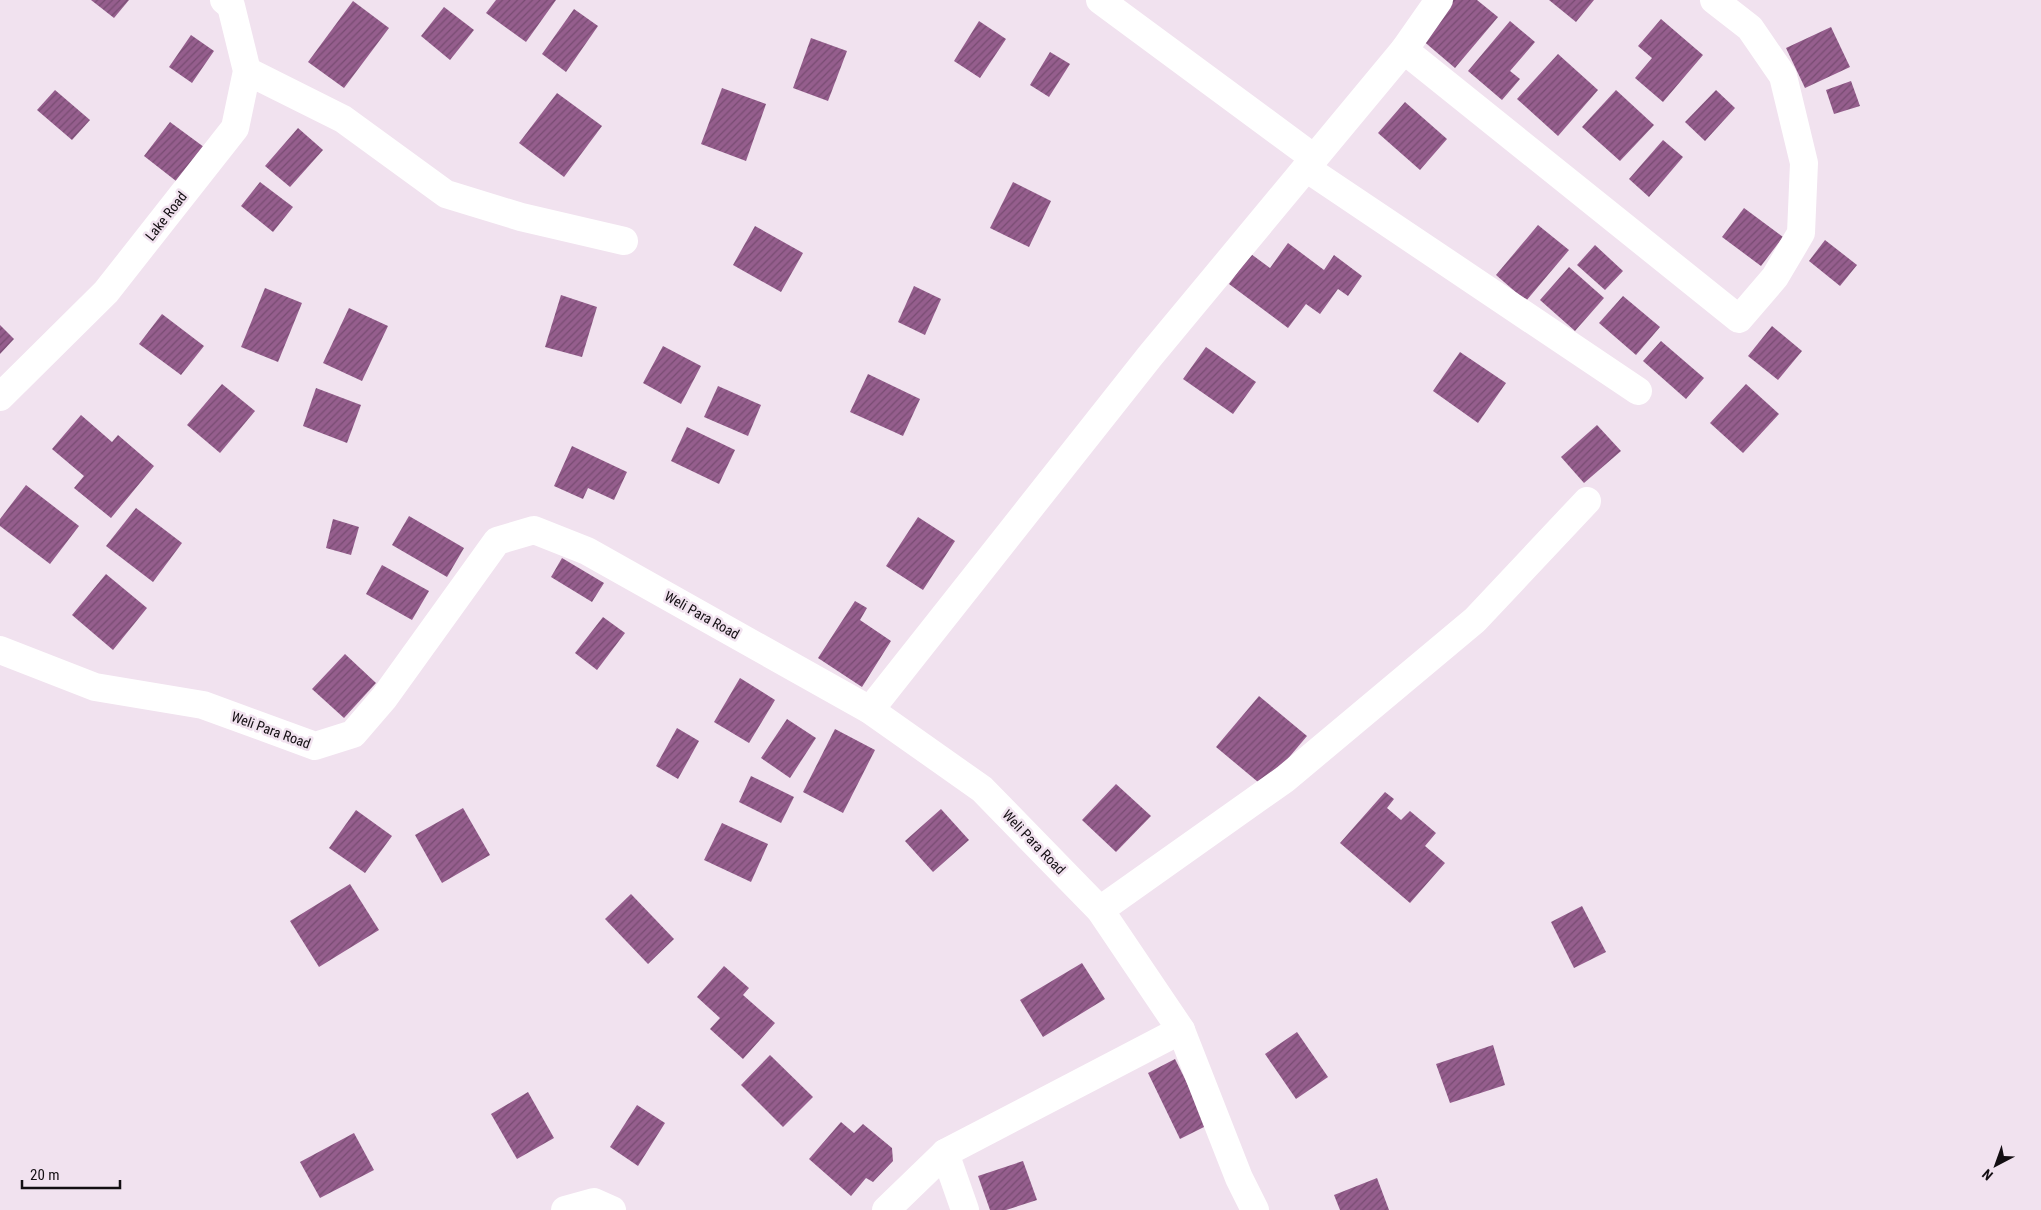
<svg xmlns="http://www.w3.org/2000/svg" width="2041" height="1210" viewBox="0 0 2041 1210" font-family="'Roboto Condensed',sans-serif">
	<style>
		.building { fill: url(#building-hatch) }
		.lines { fill: none; stroke-linecap: round; stroke-linejoin: round }
		.minor { stroke: #fff; stroke-width: 28 }
		.labels { text-anchor: middle; dominant-baseline: central; stroke-width: 5; stroke-linejoin: round; paint-order: stroke }
		.street-label { font-size: 14px; fill: #130e12; stroke: #f1e2ef }
	</style>
	<defs>
		<pattern id="building-hatch" width="6" height="6" patternUnits="userSpaceOnUse" patternTransform="scale(1.25)"><rect width="6" height="6" fill="#955e8d"/><path d="M-1 1l2-2M0 6l6-6M5 7l2-2" fill="none" stroke="#784c72"/></pattern>
	</defs>
	<rect width="100%" height="100%" fill="#f1e2ef"/>
	<g class="building">
		<polygon points="91,0 129,0 114,18"/>
		<polygon points="496,0 556,0 526,42 486,13"/>
		<polygon points="1453,0 1477,0 1498,17 1455,68 1421,39"/>
		<polygon points="1549,0 1594,0 1576,22"/>
		<polygon points="353,1 389,28 344,88 308,62"/>
		<polygon points="444,7 474,30 450,60 421,36"/>
		<polygon points="574,9 598,26 566,72 542,54"/>
		<polygon points="1661,19 1703,55 1663,102 1635,78 1652,58 1638,46"/>
		<polygon points="979,21 1006,39 980,78 954,61"/>
		<polygon points="1510,21 1535,42 1510,71 1520,79 1502,100 1468,71"/>
		<polygon points="1831,27 1850,67 1805,88 1786,48"/>
		<polygon points="191,35 214,51 192,83 169,67"/>
		<polygon points="811,38 847,51 828,101 793,88"/>
		<polygon points="1050,52 1070,64 1049,97 1030,85"/>
		<polygon points="1558,54 1598,90 1558,136 1517,99"/>
		<polygon points="1851,81 1860,106 1834,114 1826,90"/>
		<polygon points="722,88 766,104 746,161 701,144"/>
		<polygon points="55,90 90,120 72,140 37,110"/>
		<polygon points="1616,90 1654,125 1620,161 1582,127"/>
		<polygon points="1716,90 1735,108 1705,141 1685,122"/>
		<polygon points="557,93 602,126 564,177 519,143"/>
		<polygon points="1405,102 1447,139 1420,170 1378,133"/>
		<polygon points="170,122 212,153 185,188 144,156"/>
		<polygon points="298,128 323,150 290,187 265,166"/>
		<polygon points="1663,140 1683,157 1649,197 1629,179"/>
		<polygon points="260,182 293,207 273,232 241,206"/>
		<polygon points="1013,182 1051,201 1029,247 990,228"/>
		<polygon points="1744,208 1783,237 1761,266 1722,237"/>
		<polygon points="1538,225 1569,250 1526,301 1496,275"/>
		<polygon points="755,226 803,253 781,292 733,265"/>
		<polygon points="1825,240 1857,265 1840,286 1809,261"/>
		<polygon points="1288,243 1324,270 1334,255 1362,276 1348,296 1338,289 1320,314 1306,304 1288,328 1229,284 1251,254 1270,268"/>
		<polygon points="1595,245 1623,271 1605,290 1577,265"/>
		<polygon points="1569,267 1604,298 1575,331 1540,300"/>
		<polygon points="914,286 941,299 925,335 898,322"/>
		<polygon points="265,288 302,303 278,362 241,347"/>
		<polygon points="561,295 597,307 582,357 545,347"/>
		<polygon points="1623,296 1660,327 1636,355 1599,323"/>
		<polygon points="349,308 388,326 362,381 323,363"/>
		<polygon points="162,314 204,346 181,375 139,344"/>
		<polygon points="0,325 14,339 0,354"/>
		<polygon points="1772,326 1802,351 1778,380 1748,356"/>
		<polygon points="1661,341 1704,378 1686,399 1643,361"/>
		<polygon points="663,346 701,366 681,404 643,383"/>
		<polygon points="1206,347 1256,382 1233,414 1183,379"/>
		<polygon points="1460,352 1506,383 1478,423 1433,391"/>
		<polygon points="868,374 920,399 903,436 850,412"/>
		<polygon points="222,384 255,411 220,453 187,425"/>
		<polygon points="1746,384 1779,414 1743,453 1710,423"/>
		<polygon points="718,386 761,405 748,436 704,417"/>
		<polygon points="316,388 361,405 347,443 303,426"/>
		<polygon points="81,415 112,442 118,435 154,466 111,518 74,488 84,476 52,449"/>
		<polygon points="1597,425 1621,451 1584,483 1561,457"/>
		<polygon points="687,427 735,450 719,484 671,461"/>
		<polygon points="572,446 627,472 614,500 588,488 583,499 554,486"/>
		<polygon points="26,485 79,526 50,564 0,526 0,519"/>
		<polygon points="136,508 182,543 153,582 106,546"/>
		<polygon points="409,516 464,548 447,577 392,545"/>
		<polygon points="918,517 955,541 923,590 886,566"/>
		<polygon points="333,519 359,527 351,555 326,548"/>
		<polygon points="562,558 604,583 592,602 551,577"/>
		<polygon points="382,565 429,591 412,620 366,594"/>
		<polygon points="106,574 147,608 113,650 72,615"/>
		<polygon points="855,601 867,608 860,620 891,641 862,687 818,658"/>
		<polygon points="603,617 625,633 597,670 575,653"/>
		<polygon points="345,654 376,683 344,718 312,689"/>
		<polygon points="740,678 775,700 749,743 714,722"/>
		<polygon points="1259,696 1307,736 1264,787 1216,747"/>
		<polygon points="787,719 816,738 790,778 761,758"/>
		<polygon points="677,728 699,741 678,779 656,766"/>
		<polygon points="835,729 875,750 843,813 803,792"/>
		<polygon points="751,776 794,797 781,823 739,802"/>
		<polygon points="1116,784 1151,816 1116,852 1082,820"/>
		<polygon points="1385,792 1394,799 1387,808 1401,820 1410,811 1436,833 1425,846 1445,863 1410,903 1340,843"/>
		<polygon points="463,808 490,855 442,883 415,835"/>
		<polygon points="941,809 969,840 933,872 905,841"/>
		<polygon points="356,810 392,836 365,873 329,848"/>
		<polygon points="722,823 768,844 751,882 704,860"/>
		<polygon points="350,884 379,930 319,967 290,921"/>
		<polygon points="631,894 674,939 648,964 605,919"/>
		<polygon points="1582,906 1606,952 1574,968 1551,922"/>
		<polygon points="1082,963 1105,999 1043,1037 1020,1000"/>
		<polygon points="724,966 749,988 743,995 775,1023 743,1059 710,1029 720,1018 697,997"/>
		<polygon points="1297,1032 1328,1077 1296,1099 1265,1054"/>
		<polygon points="1493,1045 1505,1085 1450,1103 1436,1064"/>
		<polygon points="770,1055 813,1097 783,1127 741,1085"/>
		<polygon points="1175,1059 1208,1125 1180,1139 1148,1073"/>
		<polygon points="528,1092 554,1138 517,1159 491,1114"/>
		<polygon points="637,1105 665,1123 638,1166 610,1147"/>
		<polygon points="841,1122 854,1133 863,1124 892,1148 893,1161 873,1182 866,1178 851,1196 809,1159"/>
		<polygon points="354,1133 374,1170 320,1198 300,1162"/>
		<polygon points="1023,1161 1037,1200 1006,1210 990,1210 978,1176"/>
		<polygon points="1377,1178 1389,1210 1340,1210 1334,1195"/>
	</g>
	<g class="lines">
		<g class="minor">
			<polyline points="1100,0 1314,158"/>
			<polyline points="1404,50 1739,319 1775,277 1801,233 1804,163 1783,76 1750,28 1714,0"/>
			<polyline points="247,71 343,119 446,194 521,217 624,241"/>
			<polyline points="1306,168 1638,391"/>
			<polyline points="0,397 106,292 235,128 247,71 231,6 224,0"/>
			<polyline points="0,650 95,687 203,705 315,746 353,734 384,698 497,541 534,530 587,551 870,710 982,789 1100,910 1181,1030 1239,1178 1255,1210"/>
			<polyline points="870,710 1150,356 1404,50 1439,0"/>
			<polyline points="1100,910 1285,779 1475,620 1587,501"/>
			<polyline points="945,1153 965,1210"/>
			<polyline points="565,1210 594,1202 612,1210"/>
			<polyline points="886,1210 945,1153 1181,1030"/>
		</g>
	</g>
	<g class="labels">
		<g class="street-label">
			<text transform="translate(166 216) rotate(-52)">Lake Road</text>
			<text transform="translate(702 615) rotate(29)">Weli Para Road</text>
			<text transform="translate(271 730) rotate(20)">Weli Para Road</text>
			<text transform="translate(1034 842) rotate(46)">Weli Para Road</text>
		</g>
	</g>
	<g transform="translate(1996 1165) rotate(221)" stroke="#f1e2ef" stroke-width="4" paint-order="stroke">
	<path d="M0-4L9 19L0 12L-9 19Z" fill="#130e12"/>
	<text y="-8" font-size="14" font-weight="bold" text-anchor="middle" fill="#130e12">N</text>
	</g>
	<path d="M22 1180v8h98v-8" fill="none" stroke="#130e12" stroke-width="2.5"/>
	<text x="30" y="1180" font-size="15" fill="#130e12" stroke="#f1e2ef" stroke-width="4" paint-order="stroke">20 m</text>
</svg>
